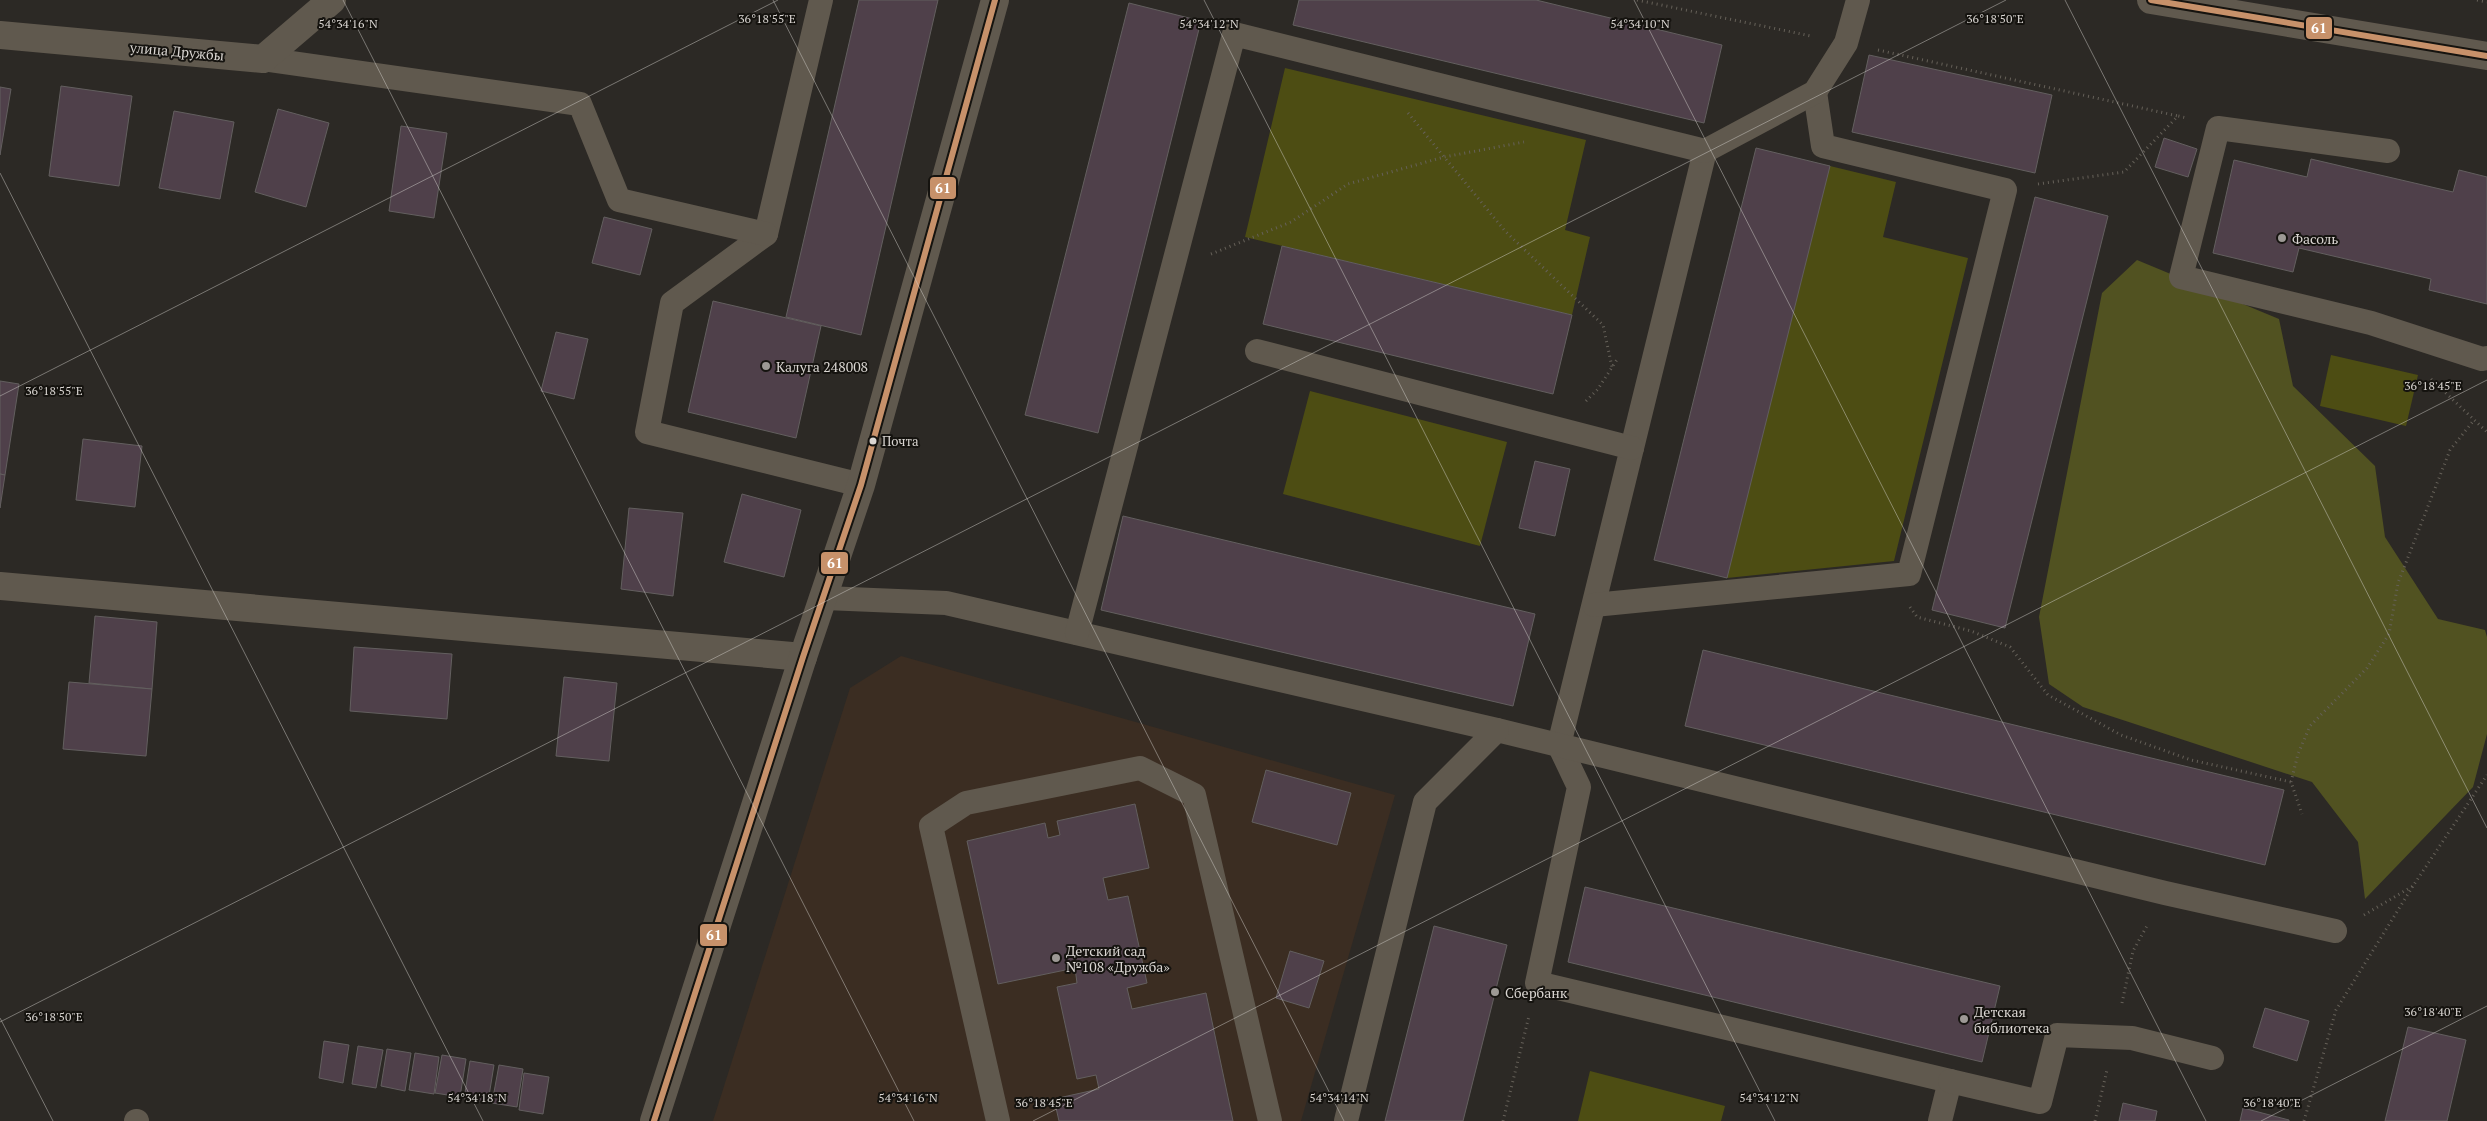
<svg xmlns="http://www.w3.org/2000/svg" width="2487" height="1121" viewBox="0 0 2487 1121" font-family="'PT Serif',serif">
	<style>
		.education { fill: #3b2d22 }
		.green { fill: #4d4d13 }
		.forest { fill: #515221 }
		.building { fill: #4f404a; stroke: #635f5f }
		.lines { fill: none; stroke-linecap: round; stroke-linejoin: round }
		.path { stroke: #666159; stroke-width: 3; stroke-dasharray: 1 4; stroke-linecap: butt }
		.service { stroke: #60594e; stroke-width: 24 }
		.minor { stroke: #60594e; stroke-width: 28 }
		.bus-1-casing { stroke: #15130f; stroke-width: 10 }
		.bus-1 { stroke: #c7916a; stroke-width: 6 }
		.ticks { fill: none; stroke: #dad6d2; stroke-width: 1; stroke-opacity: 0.45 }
		.poi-dot { fill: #9d9995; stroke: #15130f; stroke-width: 2 }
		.bus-dot { fill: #dad6d2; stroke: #15130f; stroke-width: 2 }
		.labels { text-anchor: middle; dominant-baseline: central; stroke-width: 4; stroke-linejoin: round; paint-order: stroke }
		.bus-label { font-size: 13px; fill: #dad6d2; stroke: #15130f; text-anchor: start }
		.street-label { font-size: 14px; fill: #dad6d2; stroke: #15130f }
		.poi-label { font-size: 14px; fill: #dad6d2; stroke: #15130f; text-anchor: start }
		.ticks-label { font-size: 12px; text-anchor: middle; fill: #dad6d2; stroke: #15130f; stroke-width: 4; stroke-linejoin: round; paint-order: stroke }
		.line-badge { stroke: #15130f; stroke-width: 2 }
		.badge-label { font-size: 14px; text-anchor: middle; font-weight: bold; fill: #fff }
	</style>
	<rect width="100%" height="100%" fill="#2c2925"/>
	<polygon class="education" points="901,656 1395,795 1301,1121 713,1121 850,688"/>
	<g class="green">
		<polygon points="1285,68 1586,140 1565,230 1590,237 1572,315 1245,237"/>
		<polygon points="1830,166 1896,182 1883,237 1968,258 1894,561 1727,578"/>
		<polygon points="2331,355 2418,375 2406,426 2320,406"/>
		<polygon points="1310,391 1507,442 1480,546 1283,494"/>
		<polygon points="1590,1071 1725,1106 1721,1121 1578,1121"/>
	</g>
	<polygon class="forest" points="2137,260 2279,319 2293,386 2375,466 2385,537 2438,619 2485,630 2487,637 2487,734 2473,787 2365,899 2358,842 2312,782 2083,707 2049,684 2039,617 2102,293"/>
	<g class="building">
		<polygon points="859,0 938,0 861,335 786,317"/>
		<polygon points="1299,0 1536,0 1722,45 1704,123 1293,25"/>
		<polygon points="1129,3 1201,21 1098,433 1025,415"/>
		<polygon points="1869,55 2052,95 2035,173 1852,132"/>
		<polygon points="61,86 132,96 119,186 49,176"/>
		<polygon points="0,87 11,89 0,155"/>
		<polygon points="278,109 329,123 306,207 255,192"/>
		<polygon points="174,111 234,122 220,199 159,188"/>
		<polygon points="401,126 447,133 434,218 389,211"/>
		<polygon points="2164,138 2197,149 2188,177 2155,167"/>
		<polygon points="1756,148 1830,166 1727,578 1654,560"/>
		<polygon points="2311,159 2453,192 2459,170 2487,177 2487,304 2429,290 2431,279 2299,248 2293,272 2213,253 2234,160 2307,177"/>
		<polygon points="2035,197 2108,216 2005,628 1932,610"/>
		<polygon points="604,217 652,229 640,275 592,263"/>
		<polygon points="1282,246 1572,315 1553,394 1263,324"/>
		<polygon points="713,301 821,326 796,438 688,412"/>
		<polygon points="556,332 588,339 574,399 541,391"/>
		<polygon points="0,381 19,384 5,475 0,474"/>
		<polygon points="83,439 142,446 135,507 76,500"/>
		<polygon points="1535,461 1570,469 1555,536 1519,528"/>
		<polygon points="0,474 5,475 0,508"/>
		<polygon points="742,494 801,510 784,577 724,562"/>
		<polygon points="629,508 683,513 673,596 621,589"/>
		<polygon points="1123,516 1535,614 1513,706 1101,610"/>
		<polygon points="95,616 157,622 152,689 89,683"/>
		<polygon points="354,647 452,654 447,719 350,711"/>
		<polygon points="1703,650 2284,790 2265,865 1685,726"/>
		<polygon points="564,677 617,683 609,761 556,756"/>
		<polygon points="69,682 152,689 146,756 63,749"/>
		<polygon points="1266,770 1351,793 1337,845 1252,822"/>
		<polygon points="1135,804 1149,868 1103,878 1108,900 1128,896 1147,983 1127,988 1132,1009 1206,993 1233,1121 1059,1121 1054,1099 1099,1089 1096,1075 1077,1079 1057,987 1077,983 1075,968 998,984 967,841 1045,823 1048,838 1060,835 1057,821"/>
		<polygon points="1585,887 2000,986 1982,1062 1568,962"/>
		<polygon points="1434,926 1507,945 1463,1121 1385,1121"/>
		<polygon points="1290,951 1324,961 1309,1008 1276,998"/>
		<polygon points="2265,1008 2309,1021 2297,1061 2253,1047"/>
		<polygon points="2408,1027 2466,1040 2447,1121 2385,1121"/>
		<polygon points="324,1041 349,1045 343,1083 319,1078"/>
		<polygon points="358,1046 383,1050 376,1088 352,1084"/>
		<polygon points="387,1049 411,1053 405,1091 381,1086"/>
		<polygon points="415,1053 439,1057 434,1094 409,1090"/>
		<polygon points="442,1055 466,1059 460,1097 435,1093"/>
		<polygon points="470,1061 494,1065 488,1102 464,1099"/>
		<polygon points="499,1065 523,1069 517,1107 492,1103"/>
		<polygon points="524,1073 549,1077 543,1114 519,1110"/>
		<polygon points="2123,1103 2157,1111 2155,1121 2119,1121"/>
		<polygon points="2243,1108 2289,1120 2289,1121 2240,1121"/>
	</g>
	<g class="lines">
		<g class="path">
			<polyline points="1637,0 1811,36"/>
			<polyline points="2477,0 2487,2"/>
			<polyline points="1878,50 2178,116"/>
			<polyline points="1408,113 1505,231 1603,325 1612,367"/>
			<polyline points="2038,184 2124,172 2178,116 2187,118"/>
			<polyline points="1211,254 1291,222 1348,184 1444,157 1524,142"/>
			<polyline points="2431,379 2487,432"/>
			<polyline points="1586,401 1598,389 1618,358"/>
			<polyline points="1910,607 1917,617 1971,631 2010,647 2048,695 2121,735 2191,760 2291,782 2302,814"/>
			<polyline points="2291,782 2298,754 2310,726 2367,668 2389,634 2398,583 2450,450 2474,420"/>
			<polyline points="2364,915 2413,886 2487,775"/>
			<polyline points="2122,1003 2133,951 2148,924"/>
			<polyline points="1503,1121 1529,1016"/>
			<polyline points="2095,1121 2107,1070"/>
			<polyline points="2304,1121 2336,1010 2413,886"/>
		</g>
		<g class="service">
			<polyline points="821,0 766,234 672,303 647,432 861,485"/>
			<polyline points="263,59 580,104 619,200 766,234"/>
			<polyline points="1705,151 1559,745 1579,787 1537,983 1950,1081 1940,1121"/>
			<polyline points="2388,151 2218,128 2181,277 2371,323 2482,359 2487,358"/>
			<polyline points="1257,351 1632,448"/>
			<polyline points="825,598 946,603 1497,730 2165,893 2335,931"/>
			<polyline points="1594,605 1909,574 2005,190 1823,146 1815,92"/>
			<polyline points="1077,633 1234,34 1705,151 1815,92 1846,43 1858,0"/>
			<polyline points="1950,1081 2040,1102 2057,1035 2132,1038 2212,1058"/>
			<polyline points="136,1121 137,1121"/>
			<polyline points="998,1121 931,826 966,803 1140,768 1194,795 1270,1121"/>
			<polyline points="1346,1121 1425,802 1497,730"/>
		</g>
		<g class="minor">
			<polyline points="2151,0 2487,56"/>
			<polyline points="0,35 263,59 332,0"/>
			<polyline points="0,586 803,657"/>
			<polyline points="654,1121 803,657 861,485 995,0"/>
		</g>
		<defs>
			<g id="bus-1">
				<polyline points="2151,0 2487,56"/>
				<polyline points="654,1121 803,657 861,485 995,0"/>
			</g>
		</defs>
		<use href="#bus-1" class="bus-1-casing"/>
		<use href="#bus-1" class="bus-1"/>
	</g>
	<path class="ticks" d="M343,0L914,1121M773,0L1344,1121M1204,0L1775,1121M1634,0L2206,1121M2065,0L2487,828M0,173L483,1121M0,396L778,0M0,1018L53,1121M0,1022L2006,0M1033,1121L2487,380M2261,1121L2487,1006"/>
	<g class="poi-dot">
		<circle cx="2282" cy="238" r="5"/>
		<circle cx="766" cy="366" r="5"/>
		<circle cx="1056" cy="958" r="5"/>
		<circle cx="1495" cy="992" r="5"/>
		<circle cx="1964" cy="1019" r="5"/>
	</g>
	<circle class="bus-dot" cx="873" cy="441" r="4.5"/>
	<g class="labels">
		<g class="bus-label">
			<text x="882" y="441">Почта</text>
		</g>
		<g class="street-label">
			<text transform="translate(177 51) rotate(5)">улица Дружбы</text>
		</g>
		<g class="poi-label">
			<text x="2292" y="238">Фасоль</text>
			<text x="776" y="366">Калуга 248008</text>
			<text x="1066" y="950">Детский сад<tspan x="1066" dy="16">№108 «Дружба»</tspan></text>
			<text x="1505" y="992">Сбербанк</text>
			<text x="1974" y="1011">Детская<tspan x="1974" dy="16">библиотека</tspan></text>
		</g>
	</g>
	<g class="ticks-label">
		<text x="767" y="23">36°18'55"E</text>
		<text x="1995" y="23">36°18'50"E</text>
		<text x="348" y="28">54°34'16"N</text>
		<text x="1209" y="28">54°34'12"N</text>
		<text x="1640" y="28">54°34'10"N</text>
		<text x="2433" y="390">36°18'45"E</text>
		<text x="54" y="395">36°18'55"E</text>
		<text x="2433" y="1016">36°18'40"E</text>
		<text x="54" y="1021">36°18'50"E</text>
		<text x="477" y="1102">54°34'18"N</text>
		<text x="908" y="1102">54°34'16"N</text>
		<text x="1339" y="1102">54°34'14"N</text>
		<text x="1769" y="1102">54°34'12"N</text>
		<text x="1044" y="1107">36°18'45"E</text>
		<text x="2272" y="1107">36°18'40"E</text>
	</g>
	<g class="line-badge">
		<rect x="2305" y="16" width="28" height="24" rx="5" fill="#c7916a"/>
		<rect x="929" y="176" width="28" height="24" rx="5" fill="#c7916a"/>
		<rect x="820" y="551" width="29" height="24" rx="5" fill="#c7916a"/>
		<rect x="699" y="923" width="29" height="24" rx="5" fill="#c7916a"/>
	</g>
	<g class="badge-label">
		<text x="2319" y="33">61</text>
		<text x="943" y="193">61</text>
		<text x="835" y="568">61</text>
		<text x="714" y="940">61</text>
	</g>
</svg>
